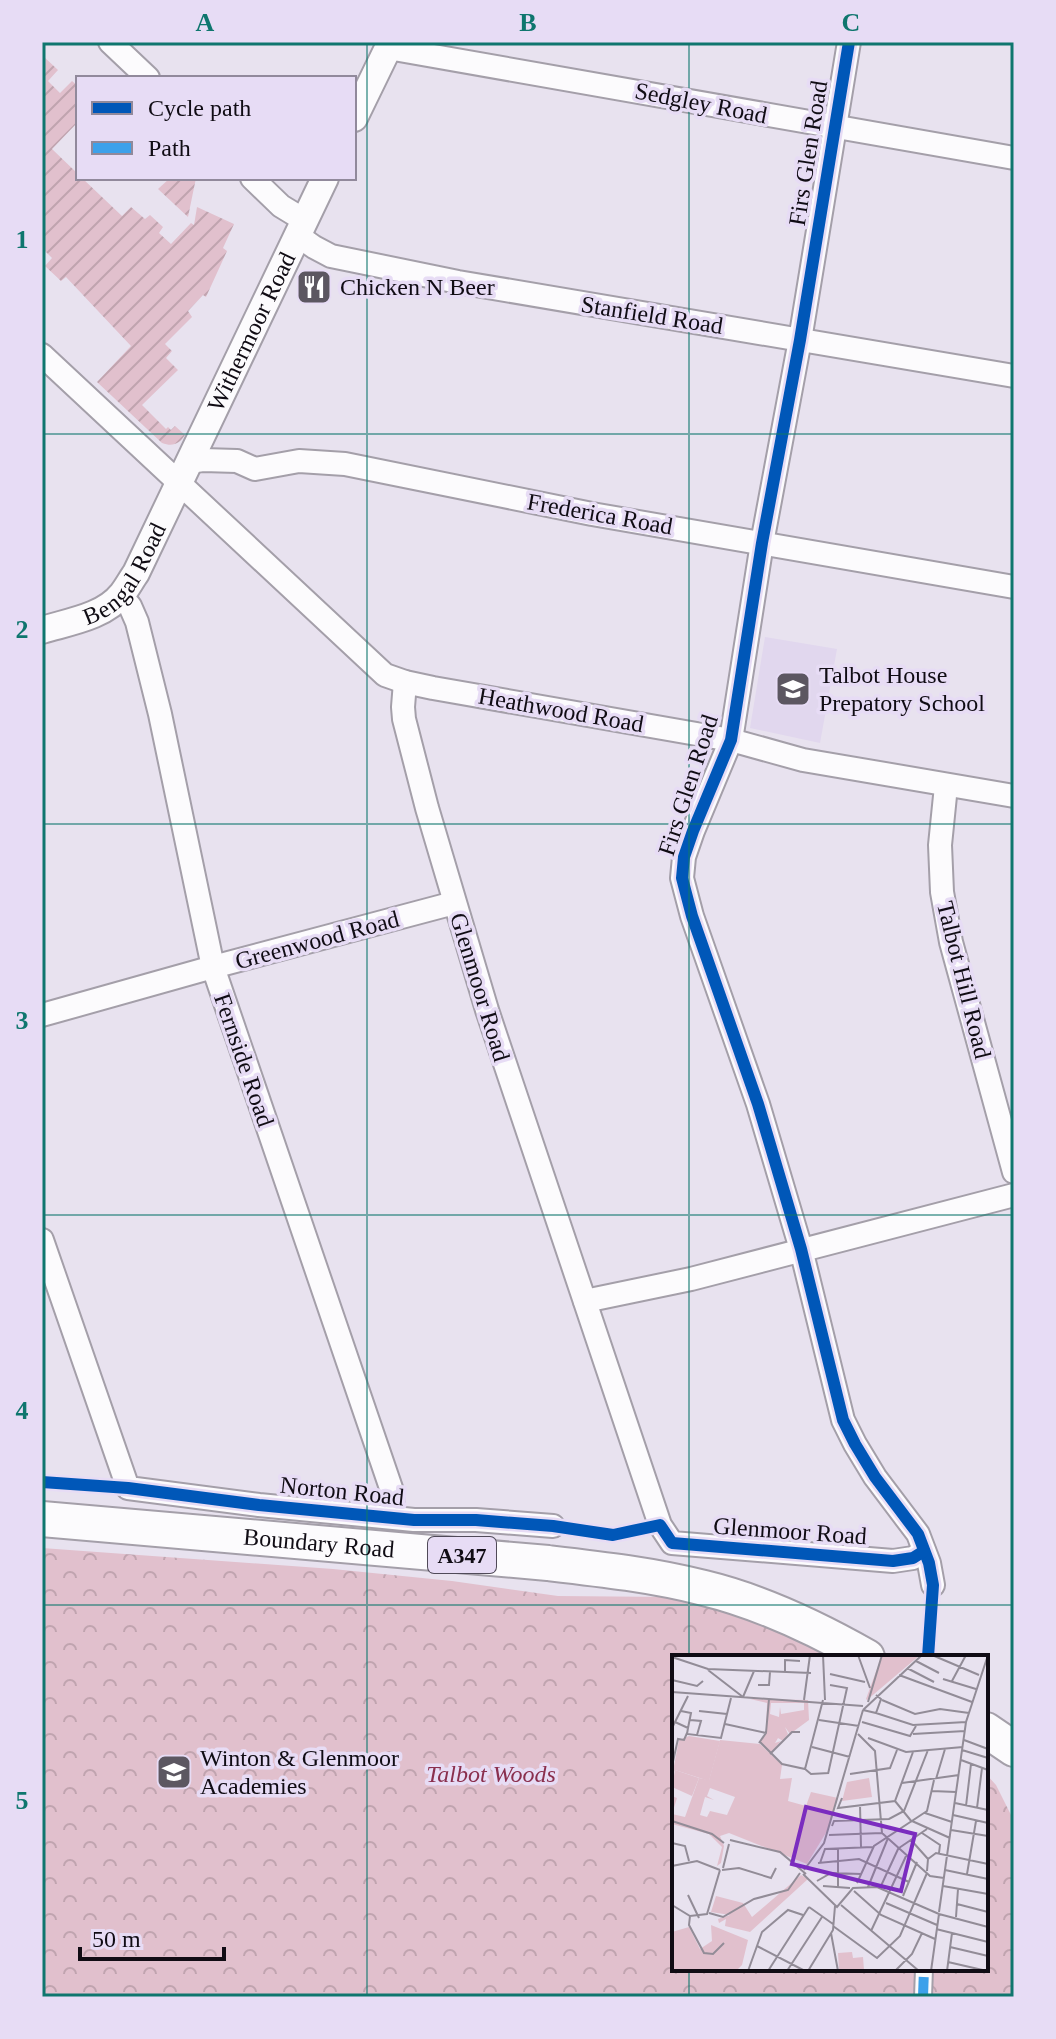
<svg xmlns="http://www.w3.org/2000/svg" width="1056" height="2039" viewBox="0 0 1056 2039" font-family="'Times New Roman',serif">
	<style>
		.built { fill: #e1d7ee }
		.forest { fill: url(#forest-crowns) }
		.garden { fill: url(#garden-furrows) }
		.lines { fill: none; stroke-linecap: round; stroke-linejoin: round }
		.pedestrian-casing { stroke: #a49fa9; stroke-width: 20 }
		.minor-casing { stroke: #a49fa9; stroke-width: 26 }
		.tertiary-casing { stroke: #a49fa9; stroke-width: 30 }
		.primary-casing { stroke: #a49fa9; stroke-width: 38 }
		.pedestrian { stroke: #fcfbfd; stroke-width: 16 }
		.minor { stroke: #fcfbfd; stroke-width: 22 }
		.tertiary { stroke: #fcfbfd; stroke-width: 26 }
		.primary { stroke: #fcfbfd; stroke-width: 34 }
		.quiet { stroke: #3da1ea; stroke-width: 10; stroke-dasharray: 20 10; stroke-linecap: butt }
		.cycleway-casing { stroke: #e7dcf5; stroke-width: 17 }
		.cycleway { stroke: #0057b8; stroke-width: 12 }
		.grid { fill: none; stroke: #0f766e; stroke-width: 2; stroke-opacity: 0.55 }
		.labels { text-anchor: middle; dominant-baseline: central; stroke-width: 7; stroke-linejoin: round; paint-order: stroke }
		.shield { fill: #e7dcf5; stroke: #504a58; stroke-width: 2 }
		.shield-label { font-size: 22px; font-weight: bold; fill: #100c14 }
		.street-label { font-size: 24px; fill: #100c14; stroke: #e7dcf5 }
		.poi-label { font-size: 24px; fill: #100c14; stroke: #e7dcf5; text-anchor: start }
		.park-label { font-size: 24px; font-style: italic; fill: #8a2f4e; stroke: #e7dcf5 }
		.inset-road { fill: none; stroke: #928c97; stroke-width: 2 }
		.view { fill: #7b2cbf; fill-opacity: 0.15; stroke: #7b2cbf; stroke-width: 4 }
		.inset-edge { fill: none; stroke: #100c14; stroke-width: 4 }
		.neatline { fill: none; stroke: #0f766e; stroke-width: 3 }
		.grid-label { font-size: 26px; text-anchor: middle; font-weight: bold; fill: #0f766e }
	</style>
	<defs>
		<pattern id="forest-crowns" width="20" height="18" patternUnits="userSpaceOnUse" patternTransform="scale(2)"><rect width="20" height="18" fill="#e1c0cd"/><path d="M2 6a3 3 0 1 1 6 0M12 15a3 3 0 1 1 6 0" fill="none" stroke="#c0a4af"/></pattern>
		<pattern id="garden-furrows" width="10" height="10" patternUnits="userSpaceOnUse" patternTransform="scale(2)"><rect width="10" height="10" fill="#e1c0cd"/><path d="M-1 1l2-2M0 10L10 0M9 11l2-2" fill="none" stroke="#c0a4af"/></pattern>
	</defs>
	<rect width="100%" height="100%" fill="#e8e2ef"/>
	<polygon class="built" points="765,637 837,649 820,743 750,728"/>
	<polygon class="forest" points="42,1548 333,1569 452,1581 558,1596 670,1597 784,1628 844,1657 674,1657 674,1969 986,1969 986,1774 996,1785 1014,1821 1014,1997 42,1997"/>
	<g class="garden">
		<path d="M42,55L58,70L48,81L60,93L72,81L78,86V122L52,149L78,174V178H82L122,216L131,207L145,219L150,215L163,227L159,233L171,244L191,223L194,225L197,207L234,224L223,248L227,251L206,297L203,295L188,311L192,317L165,344L172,351L166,358L178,370L142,405L166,429L168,427L171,430L175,426L185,435C179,444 173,447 162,443L97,382L131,346L66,277L61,281L45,266L52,258L42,248Z"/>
		<polygon points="170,178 196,178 188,217 158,189"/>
	</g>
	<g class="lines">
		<defs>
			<polyline id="pedestrian" points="923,1997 924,1969"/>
			<g id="minor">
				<polyline points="110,42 148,78"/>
				<polyline points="849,42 800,340 762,543 731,740 693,831 684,857 682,878 692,916 758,1104 801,1249 843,1420 855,1444 875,1477 918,1534 929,1563 933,1585"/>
				<polyline points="388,48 1014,158"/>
				<polyline points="252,178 281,206 304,220"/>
				<polyline points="297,235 314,247 331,256 458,282 1014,376"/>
				<polyline points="42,355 385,675 405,682 433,688 731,740 803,760 1014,796"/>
				<polyline points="189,462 203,460 237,461 255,469 299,461 345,464 592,514 1014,587"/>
				<polyline points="121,596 130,606 137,622 160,714 213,967 392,1491 393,1517"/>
				<polyline points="405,682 403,707 404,719 427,808 487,1010 660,1525 672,1543 893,1561 913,1558 924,1551"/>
				<polyline points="946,786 940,845 942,892 951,942 1014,1172"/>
				<polyline points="42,1015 213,967 454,903"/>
				<polyline points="42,1240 128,1488 259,1505 414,1520 476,1520 553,1526"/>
				<polyline points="585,1301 691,1279 1014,1195"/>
			</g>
			<g id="tertiary">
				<polyline points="354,118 391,42"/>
				<path id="s1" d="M42,630C68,622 104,617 122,594C127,588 131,580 136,573L325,178"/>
			</g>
			<g id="primary">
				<path id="s2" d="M42,1519L548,1563C600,1569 653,1575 704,1588C762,1602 816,1628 867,1657"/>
				<polyline points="986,1730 1014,1749"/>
			</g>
		</defs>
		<use href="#pedestrian" class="pedestrian-casing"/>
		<use href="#minor" class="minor-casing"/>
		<use href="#tertiary" class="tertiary-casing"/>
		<use href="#primary" class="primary-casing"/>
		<use href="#pedestrian" class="pedestrian"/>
		<use href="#minor" class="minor"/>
		<use href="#tertiary" class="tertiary"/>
		<use href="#primary" class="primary"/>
		<polyline class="quiet" points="923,1997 924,1969"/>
		<defs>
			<g id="cycleway">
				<polyline points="849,42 800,340 762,543 731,740 693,831 684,857 682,878 692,916 758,1104 801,1249 843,1420 855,1444 875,1477 918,1534 929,1563 933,1585 928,1657"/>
				<polyline points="42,1482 128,1488 259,1505 414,1520 476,1520 553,1526 613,1535 660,1525 672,1543 893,1561 913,1558 924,1551"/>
			</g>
		</defs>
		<use href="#cycleway" class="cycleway-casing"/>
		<use href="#cycleway" class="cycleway"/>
	</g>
	<path class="grid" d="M367,42V1997M689,42V1657M42,434H1014M42,824H1014M42,1215H1014M42,1605H1014M689,1969V1997"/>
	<defs>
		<symbol id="restaurant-square" viewBox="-11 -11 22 22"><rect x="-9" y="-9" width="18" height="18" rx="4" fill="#5c5761" stroke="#e7dcf5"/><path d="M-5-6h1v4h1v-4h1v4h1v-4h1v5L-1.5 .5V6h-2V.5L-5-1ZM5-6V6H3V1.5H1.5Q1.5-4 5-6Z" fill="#fff"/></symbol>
		<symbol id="school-square" viewBox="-11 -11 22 22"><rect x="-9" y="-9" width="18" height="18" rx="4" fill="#5c5761" stroke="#e7dcf5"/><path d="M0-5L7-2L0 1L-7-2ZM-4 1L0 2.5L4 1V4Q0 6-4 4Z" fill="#fff"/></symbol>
	</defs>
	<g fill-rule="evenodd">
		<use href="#restaurant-square" x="294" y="267" width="40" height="40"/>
		<use href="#school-square" x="773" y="669" width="40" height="40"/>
		<use href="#school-square" x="154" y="1752" width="40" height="40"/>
	</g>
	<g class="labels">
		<rect class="shield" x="428" y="1537" width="68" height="36" rx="6"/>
		<g class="shield-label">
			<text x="462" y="1555">A347</text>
		</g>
		<g class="street-label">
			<text transform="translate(701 103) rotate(11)">Sedgley Road</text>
			<text transform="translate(808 153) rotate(-81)">Firs Glen Road</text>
			<text transform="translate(652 315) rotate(9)">Stanfield Road</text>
			<text stroke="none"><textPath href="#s1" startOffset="382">Withermoor Road</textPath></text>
			<text transform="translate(600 514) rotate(10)">Frederica Road</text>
			<text stroke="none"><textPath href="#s1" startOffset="106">Bengal Road</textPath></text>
			<text transform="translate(561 710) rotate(10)">Heathwood Road</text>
			<text transform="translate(688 785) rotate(-72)">Firs Glen Road</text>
			<text transform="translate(317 940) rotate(-15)">Greenwood Road</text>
			<text transform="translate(964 980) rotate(76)">Talbot Hill Road</text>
			<text transform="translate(480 987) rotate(73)">Glenmoor Road</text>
			<text transform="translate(244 1060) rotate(71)">Fernside Road</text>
			<text transform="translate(342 1491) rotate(6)">Norton Road</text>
			<text transform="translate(790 1531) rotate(4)">Glenmoor Road</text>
			<text stroke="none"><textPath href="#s2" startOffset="278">Boundary Road</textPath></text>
		</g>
		<g class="poi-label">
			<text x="340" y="287">Chicken N Beer</text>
			<text x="819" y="675">Talbot House<tspan x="819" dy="28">Prepatory School</tspan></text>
			<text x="200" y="1758">Winton &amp; Glenmoor<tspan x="200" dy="28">Academies</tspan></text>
		</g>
		<g class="park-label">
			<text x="491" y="1774">Talbot Woods</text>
		</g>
	</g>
	<g transform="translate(672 1655)">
		<rect width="316" height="316" fill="#e8e2ef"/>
		<path d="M136,45L137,65L118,79L113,72L116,79L111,86L106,83L103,88L109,86L98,99L88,87L94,79L95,48L78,44ZM99,48H132V55L109,59L108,52L107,62L98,59ZM3,115L27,123L20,141L0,132ZM129,220L136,224L78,277L53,271L54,264L47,268L46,264L58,260L39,257L44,241L71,248L80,262ZM39,270L76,285L70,310L64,316H0V277L17,272L28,294L40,286Z" fill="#e1c0cd" fill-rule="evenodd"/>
		<path d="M210,0H248L195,45L194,44ZM48,85L88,89L110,110L108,124L120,123L116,146L134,151L139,137L166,143L155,176L135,209L57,178L48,181L52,191L49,208L45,211L50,192L37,179L0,169V141L5,143L0,159L13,162L27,123L37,125ZM38,133L63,142L55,160L38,156L35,162L28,160L33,142L42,145L35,141ZM197,123L200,142L170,146L175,127ZM180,297L181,303L191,302L192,315L167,316L166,298Z" fill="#e1c0cd" fill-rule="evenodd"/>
		<path d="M17,81L48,86L37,126L3,115L0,121L7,85Z" fill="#e1c0cd"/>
		<path class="inset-road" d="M151,0L153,45M186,0L198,33M260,0L307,20M0,2L36,14L139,18M244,6L267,18M235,13L262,27M36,15L71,42M113,18V5L128,6M158,19L193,27M227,20L300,47M271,24L304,34M0,25L25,31L31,26M280,26L294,0M86,30H97L98,17M0,37L191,51M71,42L82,16M132,45L138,0M210,45L243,59L268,54L297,58M196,47L210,0M191,55L250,0M191,55L204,58L209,44L204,40M27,56L55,59M204,58L241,70L294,67M18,65L29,66L25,80M147,65L187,71M3,67L16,73L19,58L9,56M190,67L238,81L244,71M53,69L94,78M0,73L16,41M16,73L15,79L49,83L59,43M186,79L203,96L210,178L258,221L272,223M241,79L293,76M196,83L234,97L291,92M292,85L316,94M88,87L110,109L133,114L151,45M87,88L94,78L97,44M140,92L178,102M290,95L316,103M98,99L120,77H128M289,105L316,115M0,111L6,84L12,85L15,78M133,114L139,119L157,118M156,119L175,33L158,30M178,119L218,113L225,95M264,124L273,94M230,128L287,120M260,136L284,137M170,143L166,153L223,146L241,97M223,146L240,167M283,148L316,155M188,150L189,192M294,151L299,109M305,153L310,113M253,158L280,167M281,160L316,168M0,166L40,179L52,188M240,166L278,183M160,171L162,166L217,164L232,156L256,95M279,175L316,181M250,178L268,190L267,198M157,180L210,178M58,185L108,197L134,219M239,185L256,204M0,188L13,191L17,206M166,193V232M227,193L255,174M146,208L187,204L237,227M148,208L153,194L201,192M0,211L25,206L48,215M51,213L57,189M50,215L67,213L99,223L104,213M132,215L152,188L191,55M273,215L316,224M255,216L256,204L264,198L316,209M131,219L165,252L181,233L205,232L267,259L316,272M295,219L304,166M145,226L159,218L189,219M185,228L202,191L255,156L262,125M151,231L178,233M271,231L316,239M196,232L216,183M208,233L227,192M182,236L209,260L263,284M16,240L27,263M231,241L245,207M214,248L265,270M285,249L316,257M0,250L18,261L35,259L48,215M169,250L247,316M137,252L161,269M267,257L294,67L316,0M37,258L51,262L82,244L116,235L128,218M18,261L17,270L32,298L41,299L52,288M284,262L286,234M161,271L205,303L228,281L255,218M264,274L316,287M199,276L235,199M159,278L166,316M85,291L133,316M278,292L316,301M276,307L315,316M76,316L90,277L116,255L131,260M96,316L137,252M115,316L150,262M136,316L161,275L163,251M223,316L240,299L250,278M259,316L267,259M275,316L280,278"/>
		<path class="view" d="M134,152L243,179L229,236L120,209Z"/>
		<rect width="316" height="316" class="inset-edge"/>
	</g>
	<rect width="1056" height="2039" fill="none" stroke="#e7dcf5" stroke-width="88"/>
	<rect x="76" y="76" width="280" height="104" fill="#e7dcf5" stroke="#91899b" stroke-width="2"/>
	<rect x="92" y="102" width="40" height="12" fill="#0057b8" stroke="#91899b" stroke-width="2"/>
	<text x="148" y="116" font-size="24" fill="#100c14">Cycle path</text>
	<rect x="92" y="142" width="40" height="12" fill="#3da1ea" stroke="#91899b" stroke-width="2"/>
	<text x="148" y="156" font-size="24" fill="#100c14">Path</text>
	<path d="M80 1947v12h144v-12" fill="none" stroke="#100c14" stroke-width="4"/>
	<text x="92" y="1947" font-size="24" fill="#100c14" stroke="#e7dcf5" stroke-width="6" paint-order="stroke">50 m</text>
	<rect x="44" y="44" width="968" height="1951" class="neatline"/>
	<g class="grid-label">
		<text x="205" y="31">A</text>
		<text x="528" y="31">B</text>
		<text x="851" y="31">C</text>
		<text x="22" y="248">1</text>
		<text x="22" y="638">2</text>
		<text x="22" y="1029">3</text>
		<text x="22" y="1419">4</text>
		<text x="22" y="1809">5</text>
	</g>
</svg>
